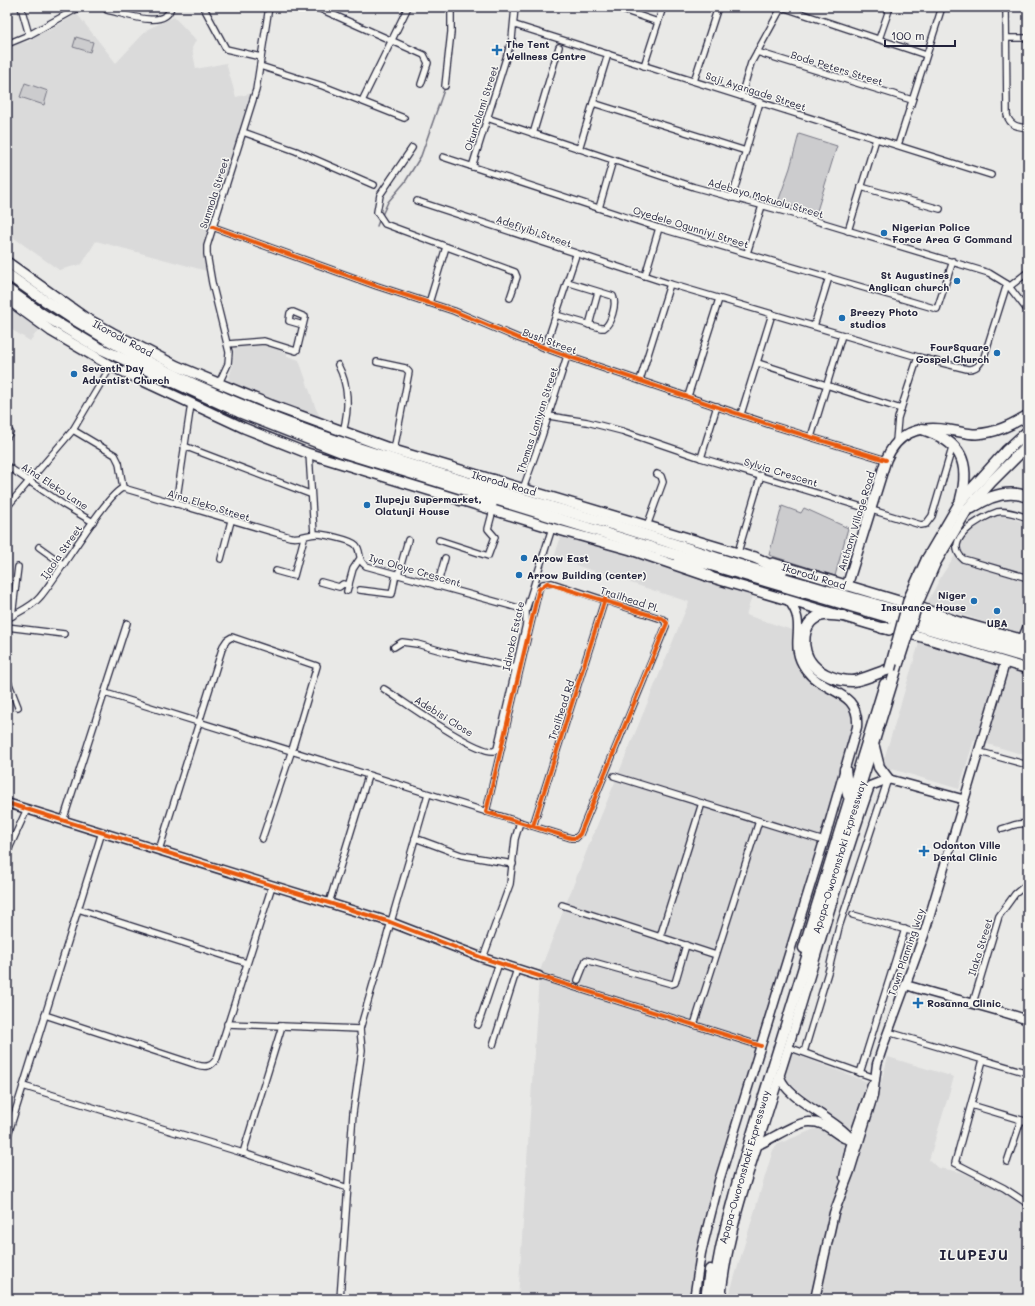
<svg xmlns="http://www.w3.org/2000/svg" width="1035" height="1306" viewBox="0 0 1035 1306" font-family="Mali,sans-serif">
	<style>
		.built { fill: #dadada }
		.green { fill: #ccccce; stroke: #777784 }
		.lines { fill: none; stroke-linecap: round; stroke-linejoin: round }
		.stream { stroke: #71717f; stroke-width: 1.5 }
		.street-casing { stroke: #22223b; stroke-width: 8 }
		.secondary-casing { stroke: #22223b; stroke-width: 11 }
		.primary-casing { stroke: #22223b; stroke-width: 12 }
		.highway-casing { stroke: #22223b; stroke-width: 13 }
		.street { stroke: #f6f6f2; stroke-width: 5.5 }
		.secondary { stroke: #f6f6f2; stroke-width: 8 }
		.primary { stroke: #f6f6f2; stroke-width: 9 }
		.highway { stroke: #f6f6f2; stroke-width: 10 }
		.highway-bridge-casing { stroke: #22223b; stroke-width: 13; stroke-linecap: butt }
		.highway-bridge { stroke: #f6f6f2; stroke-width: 10 }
		.cycleway-casing { stroke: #f6f6f2; stroke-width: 6 }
		.cycleway { stroke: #e8590c; stroke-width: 4 }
		.poi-dot { fill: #1f6fb2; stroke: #f6f6f2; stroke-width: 1.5 }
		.labels { text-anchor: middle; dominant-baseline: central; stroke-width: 3; stroke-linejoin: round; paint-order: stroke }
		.poi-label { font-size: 10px; font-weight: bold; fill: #22223b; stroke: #f6f6f2; text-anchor: start }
		.street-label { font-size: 10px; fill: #22223b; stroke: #f6f6f2 }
		.district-label { font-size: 14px; font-weight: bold; letter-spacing: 1px; fill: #22223b; stroke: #f6f6f2 }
	</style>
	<rect width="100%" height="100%" fill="#e9e9e7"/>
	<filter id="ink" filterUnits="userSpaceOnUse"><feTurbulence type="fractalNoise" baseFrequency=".025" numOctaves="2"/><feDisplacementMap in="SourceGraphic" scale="8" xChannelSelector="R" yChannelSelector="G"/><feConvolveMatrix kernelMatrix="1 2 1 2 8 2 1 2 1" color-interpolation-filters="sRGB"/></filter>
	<g filter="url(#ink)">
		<g class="built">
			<polygon points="77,14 116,63 148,29 174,17 196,40 192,48 196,69 226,63 236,97 253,93 203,253 207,271 96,241 82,264 59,270 7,233 7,48 14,44 28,42 41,31 48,31"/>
			<polygon points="7,304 40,328 30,341 9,328 7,330"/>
			<polygon points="264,345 287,353 287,356 299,360 316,409 322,420 279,405 227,383 233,365 234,346"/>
			<polygon points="998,513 1028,524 1028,636 954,612 926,605 942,575 958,551 963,533"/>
			<polygon points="561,536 753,593 746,615 795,631 799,661 807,678 852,705 855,736 717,1189 693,1299 518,1299 539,976 541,968 589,845 689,602 554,558"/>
			<polygon points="920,640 1028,673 1028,756 974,740 959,789 882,766"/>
			<polygon points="792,1053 868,1082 853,1128 846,1129 784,1079"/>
			<polygon points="888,1057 954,1077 929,1160 939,1168 961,1172 1013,1194 1028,1204 1028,1299 728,1299 773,1150 778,1144 817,1128 860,1143 875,1104"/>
		</g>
		<g class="green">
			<polygon points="76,37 93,42 90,52 73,47"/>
			<polygon points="25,83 48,91 44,105 20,97"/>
			<polygon points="799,134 837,146 816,214 778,202 790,168"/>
			<polygon points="782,506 801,513 804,508 848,528 835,576 769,555"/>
		</g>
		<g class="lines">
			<g class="stream">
				<polyline points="382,215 388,202 405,182 421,156 445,87"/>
				<polyline points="377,226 380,218"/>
			</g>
			<defs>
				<g id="street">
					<polyline points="21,7 29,35"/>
					<path d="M105,7L107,10C123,13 166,31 171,7"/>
					<polyline points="316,7 424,55 428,63 421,84"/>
					<polyline points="614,7 658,22"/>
					<path d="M1006,7L1007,115C1010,126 1018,127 1028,128"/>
					<polyline points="782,9 785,8 926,55"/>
					<polyline points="205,10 226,49 261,57"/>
					<polyline points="515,25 991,175"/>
					<polyline points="1008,38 1028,38"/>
					<polyline points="879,39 890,7"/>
					<polyline points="7,44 29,35 80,7"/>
					<polyline points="757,52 912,100"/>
					<polyline points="260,66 323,86 404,118"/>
					<polyline points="644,66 663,7"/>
					<polyline points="694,81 718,7"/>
					<polyline points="445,86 451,32 451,7"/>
					<polyline points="741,96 751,63 779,12"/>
					<polyline points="362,101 408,7"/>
					<polyline points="593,103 746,151"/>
					<polyline points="487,118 694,187 790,213 989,273 1007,284 1028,311"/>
					<polyline points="243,132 296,151 374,185"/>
					<polyline points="533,134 559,47"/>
					<polyline points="898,145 942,7"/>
					<polyline points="412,148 380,195 377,212 385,224 393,227 515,272 517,277 510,298"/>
					<polyline points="579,149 608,54"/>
					<polyline points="443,157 659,228 937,309 953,261"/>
					<polyline points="472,167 512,39 515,7"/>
					<polyline points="861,187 940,209"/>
					<polyline points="732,198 760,102"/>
					<path d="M417,201L670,284L918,357L967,369C976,370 980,364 984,357L1007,284"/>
					<polyline points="599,208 613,160"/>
					<polyline points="213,227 377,286 454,311 518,338 567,356 771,425 886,460"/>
					<polyline points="848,231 876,139"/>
					<polyline points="747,253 762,206"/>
					<polyline points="645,276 659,228"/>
					<polyline points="1009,287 1028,272"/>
					<polyline points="429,303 446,247"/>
					<path d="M556,315L601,328H604C611,324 617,304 613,296L567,282"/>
					<polyline points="589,325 598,292"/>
					<polyline points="814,326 829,277"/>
					<polyline points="228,344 264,341 296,351 297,350 305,317 293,312 290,313 289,321 303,325"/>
					<polyline points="545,348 576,255"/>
					<polyline points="377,362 405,368 409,372 394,450"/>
					<polyline points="758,363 901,409"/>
					<path d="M338,365C349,386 349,410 343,432"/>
					<polyline points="640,380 670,284"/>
					<polyline points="219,383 228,364 229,352 212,283 207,254 207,246 256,90 269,7"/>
					<polyline points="688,396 719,299"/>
					<polyline points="741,414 772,314"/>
					<polyline points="549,416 587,422 622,431 701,458 921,525 926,524 932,516 953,445"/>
					<polyline points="7,430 10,432 7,437"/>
					<polyline points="73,430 115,455 119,463 123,488"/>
					<polyline points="811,437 842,335"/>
					<polyline points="896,441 898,418 918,357"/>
					<polyline points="184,446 310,494"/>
					<polyline points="309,453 314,534"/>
					<polyline points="701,458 717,406"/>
					<polyline points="7,466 64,505 93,522"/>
					<path d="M123,488L290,537C302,539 307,534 317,534C323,534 352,540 356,545C362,552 357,560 366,566L526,610"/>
					<polyline points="523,489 542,436 567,356"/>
					<polyline points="176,504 191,404"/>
					<polyline points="7,507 73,430 111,366"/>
					<path d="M1028,518C1019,515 1006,510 997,512C981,517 942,540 963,559L1028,578"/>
					<polyline points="647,526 663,482 661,476 657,474"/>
					<polyline points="439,540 488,556 495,537 488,529 493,510"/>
					<polyline points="39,547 64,565"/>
					<polyline points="738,552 761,475"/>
					<polyline points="221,559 231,521"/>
					<polyline points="276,571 294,576 304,538"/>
					<polyline points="398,575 408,540"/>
					<polyline points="321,582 339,587 343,584 349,585"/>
					<polyline points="437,586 445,558"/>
					<polyline points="360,590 392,594 396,574"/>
					<polyline points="347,591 353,569 359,560"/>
					<polyline points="12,616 18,567"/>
					<path d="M7,619C18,612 32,607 40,597C57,578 106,494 123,488"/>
					<polyline points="7,627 64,634"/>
					<polyline points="394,647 402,642 417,644 449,653 515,668"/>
					<polyline points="7,679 18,707"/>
					<path d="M384,689C403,701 476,754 494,751L497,749L526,624V610L552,528"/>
					<polyline points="105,693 571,838 576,838 580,834 666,626 665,620 552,583 543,584 539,589 486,812"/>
					<polyline points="980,752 1028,765"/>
					<polyline points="614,776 824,841"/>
					<polyline points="63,821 127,623"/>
					<polyline points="533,826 605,599"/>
					<path d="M1002,829C1010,827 1020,821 1028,825"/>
					<polyline points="415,838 461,855 513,864"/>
					<polyline points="159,850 223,646 227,640 232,637 317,666 292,750 262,839"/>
					<polyline points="7,853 27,809"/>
					<polyline points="329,903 368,776"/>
					<polyline points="562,905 716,955"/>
					<polyline points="78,909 247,963"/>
					<polyline points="853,915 924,935"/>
					<polyline points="660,937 702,803"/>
					<polyline points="483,958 510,884 515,839 520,822"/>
					<polyline points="539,976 761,1046"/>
					<polyline points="578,980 586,960 672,984 675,983 686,945"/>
					<polyline points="973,1003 999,916 1015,894 1028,883"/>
					<path d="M45,1015L197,1065C207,1068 212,1066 217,1058L272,886"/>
					<polyline points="227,1024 360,1029"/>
					<polyline points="478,1025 499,963"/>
					<polyline points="694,1025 759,821"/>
					<polyline points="888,1032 1028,1073"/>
					<polyline points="493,1045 517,969"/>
					<polyline points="788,1047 875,1078"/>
					<polyline points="804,1052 829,969 839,927 888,779"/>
					<polyline points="983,1060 955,1163 1004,1188 1028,1204"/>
					<polyline points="860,1073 905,929"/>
					<polyline points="23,1086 243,1153 348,1188"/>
					<polyline points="971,1105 1028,1122"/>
					<polyline points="7,1138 102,832"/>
					<polyline points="243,1153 282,1026"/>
					<polyline points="1007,1162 1021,1120"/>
					<polyline points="340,1299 353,1113 362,1050 360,1029 428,794"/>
				</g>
				<g id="secondary">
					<polyline points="7,803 390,922 483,958 539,976"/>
					<path d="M906,985C947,998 988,1006 1028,1020"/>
					<path d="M780,1077C787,1100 837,1119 852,1140"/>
					<path d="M758,1145C772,1139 794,1123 809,1122C831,1121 838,1143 857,1140"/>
					<polyline points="844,1177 850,1148 872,1085"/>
					<path d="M694,1299L701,1253L719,1181L824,841L857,727C860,689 823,694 806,670C786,643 810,626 788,600"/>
					<path d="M721,1299C728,1223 757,1150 779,1077C810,980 836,882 870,786L888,779L962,799"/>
					<polyline points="815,1299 834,1213 850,1171 873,1096 877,1064 883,1046 924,935 1005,663"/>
				</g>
				<g id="primary">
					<polyline points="7,262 84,317 113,333 177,366 271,405 394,450 761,560"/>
					<polyline points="7,299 51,331 111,366 244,428 307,453 552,528 631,550 710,577 889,630"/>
					<polyline points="773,563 922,608 956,621 1028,641"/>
					<path d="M847,586L886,460C897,432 919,425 949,430C958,431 967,434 976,434C996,433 1011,425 1028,415"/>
					<polyline points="901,632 922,637 1028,669"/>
					<polyline points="1023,639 1028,627"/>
				</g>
				<g id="highway">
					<path d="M7,274C48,304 92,332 137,356C275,430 436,473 586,517C630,529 673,544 717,558C820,590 925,617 1028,649"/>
					<polyline points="7,289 42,314 97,347 239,412 342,452 663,551 1028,658"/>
					<path d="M922,429C960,441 971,461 961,499"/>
					<polyline points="476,479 494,480"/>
					<polyline points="460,500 492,503"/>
					<path d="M972,508C989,496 1008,489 1028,497"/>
					<polyline points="754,557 782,571"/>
					<polyline points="927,559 961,501 1006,451 1028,431"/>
					<polyline points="679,560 710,577"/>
					<polyline points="935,563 968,508 991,482 1028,445"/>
					<path d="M843,616C837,616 830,614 824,615C801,618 799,651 813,665C822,675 838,681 852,681C861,681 879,672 890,669"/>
					<polyline points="882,628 910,628"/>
					<polyline points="874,747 879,767 888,779"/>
					<polyline points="845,769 848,795"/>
					<polyline points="804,948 885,684"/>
					<polyline points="706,1299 710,1270"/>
					<path d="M714,1299C716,1257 729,1217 739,1177L899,660"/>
				</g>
			</defs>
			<use href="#street" class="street-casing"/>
			<use href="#secondary" class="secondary-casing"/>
			<use href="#primary" class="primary-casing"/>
			<use href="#highway" class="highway-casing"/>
			<use href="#street" class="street"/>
			<use href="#secondary" class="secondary"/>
			<use href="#primary" class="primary"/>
			<use href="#highway" class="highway"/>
			<defs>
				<g id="highway-bridge">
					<polyline points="899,660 917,604 935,563"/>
					<polyline points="890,669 909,599 927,559"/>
				</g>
			</defs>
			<use href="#highway-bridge" class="highway-bridge-casing"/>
			<use href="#highway-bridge" class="highway-bridge"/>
			<defs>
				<g id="cycleway">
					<polyline points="213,227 377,286 454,311 518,338 567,356 771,425 886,460"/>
					<polygon points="547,583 663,619 667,623 580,834 576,838 571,838 486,812 539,589"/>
					<polyline points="7,803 390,922 483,958 539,976 761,1046"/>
					<polyline points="533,826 605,599"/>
				</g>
			</defs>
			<use href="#cycleway" class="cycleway-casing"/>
			<use href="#cycleway" class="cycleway"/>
		</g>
	</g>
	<g class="poi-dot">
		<path d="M495 44h4v4h4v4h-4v4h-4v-4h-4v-4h4z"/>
		<circle cx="884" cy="233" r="4"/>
		<circle cx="957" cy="281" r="4"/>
		<circle cx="842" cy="318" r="4"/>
		<circle cx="997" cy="353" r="4"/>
		<circle cx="74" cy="374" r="4"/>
		<circle cx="367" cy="505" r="4"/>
		<circle cx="524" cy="558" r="4"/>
		<circle cx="519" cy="575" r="4"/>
		<circle cx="974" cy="601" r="4"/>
		<circle cx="997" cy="611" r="4"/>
		<path d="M922 845h4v4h4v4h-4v4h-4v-4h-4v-4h4z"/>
		<path d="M916 997h4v4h4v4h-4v4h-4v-4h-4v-4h4z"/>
	</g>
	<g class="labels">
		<g class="poi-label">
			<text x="506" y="44">The Tent<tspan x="506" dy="12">Wellness Centre</tspan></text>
			<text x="892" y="227">Nigerian Police<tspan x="892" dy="12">Force Area G Command</tspan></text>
			<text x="949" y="275" text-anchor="end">St Augustines<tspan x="949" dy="12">Anglican church</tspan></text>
			<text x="850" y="312">Breezy Photo<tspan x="850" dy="12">studios</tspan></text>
			<text x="989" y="347" text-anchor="end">FourSquare<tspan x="989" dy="12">Gospel Church</tspan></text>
			<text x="82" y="368">Seventh Day<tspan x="82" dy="12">Adventist Church</tspan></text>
			<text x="375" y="499">Ilupeju Supermarket,<tspan x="375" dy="12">Olatunji House</tspan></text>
			<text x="532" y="558">Arrow East</text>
			<text x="527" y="575">Arrow Building (center)</text>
			<text x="966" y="595" text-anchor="end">Niger<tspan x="966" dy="12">Insurance House</tspan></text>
			<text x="997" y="623" text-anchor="middle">UBA</text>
			<text x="933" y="845">Odonton Ville<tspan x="933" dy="12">Dental Clinic</tspan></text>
			<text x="927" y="1003">Rosanna Clinic</text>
		</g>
		<g class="street-label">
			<text transform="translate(837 68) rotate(17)">Bode Peters Street</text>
			<text transform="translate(756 91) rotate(18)">Saji Ayangade Street</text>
			<text transform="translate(481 108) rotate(-72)">Okunfolami Street</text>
			<text transform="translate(214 193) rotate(-72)">Sunmola Street</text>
			<text transform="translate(766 198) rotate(16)">Adebayo Mokuolu Street</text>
			<text transform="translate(691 227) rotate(17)">Oyedele Ogunniyi Street</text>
			<text transform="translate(534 231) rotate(19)">Adefiyibi Street</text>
			<text transform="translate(123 338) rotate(28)">Ikorodu Road</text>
			<text transform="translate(550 341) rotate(20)">Bush Street</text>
			<text transform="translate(537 420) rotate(-72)">Thomas Laniyan Street</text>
			<text transform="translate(781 472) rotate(17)">Sylvia Crescent</text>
			<text transform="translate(504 483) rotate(16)">Ikorodu Road</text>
			<text transform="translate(55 486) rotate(33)">Aina Eleko Lane</text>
			<text transform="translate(209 505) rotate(17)">Aina Eleko Street</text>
			<text transform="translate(856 521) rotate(-73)">Anthony Village Road</text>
			<text transform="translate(61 552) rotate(-55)">Ijaola Street</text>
			<text transform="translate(415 570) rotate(16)">Iya Oloye Crescent</text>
			<text transform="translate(814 576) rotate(17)">Ikorodu Road</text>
			<text transform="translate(630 599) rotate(18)">Trailhead Pl.</text>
			<text transform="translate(513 636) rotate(-78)">Idiroko Estate</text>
			<text transform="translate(561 710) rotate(-72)">Trailhead Rd</text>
			<text transform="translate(444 716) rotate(32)">Adebisi Close</text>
			<text transform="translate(839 857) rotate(-73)">Apapa-Oworonshoki Expressway</text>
			<text transform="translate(980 947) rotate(-73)">Ilaka Street</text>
			<text transform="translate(906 952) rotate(-71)">Town Planning Way</text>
			<text transform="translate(744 1167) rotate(-74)">Apapa-Oworonshoki Expressway</text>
		</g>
		<g class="district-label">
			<text x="974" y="1254">ILUPEJU</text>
		</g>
	</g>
	<rect width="1035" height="1306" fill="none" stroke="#f6f6f2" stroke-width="24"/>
	<rect x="12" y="12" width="1011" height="1282" fill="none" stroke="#22223b" stroke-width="1.5" filter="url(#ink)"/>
	<path d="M885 40v6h70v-6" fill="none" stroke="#22223b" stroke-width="2"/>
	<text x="891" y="40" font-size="12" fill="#22223b" stroke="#f6f6f2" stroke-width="3" paint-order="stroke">100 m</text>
</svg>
